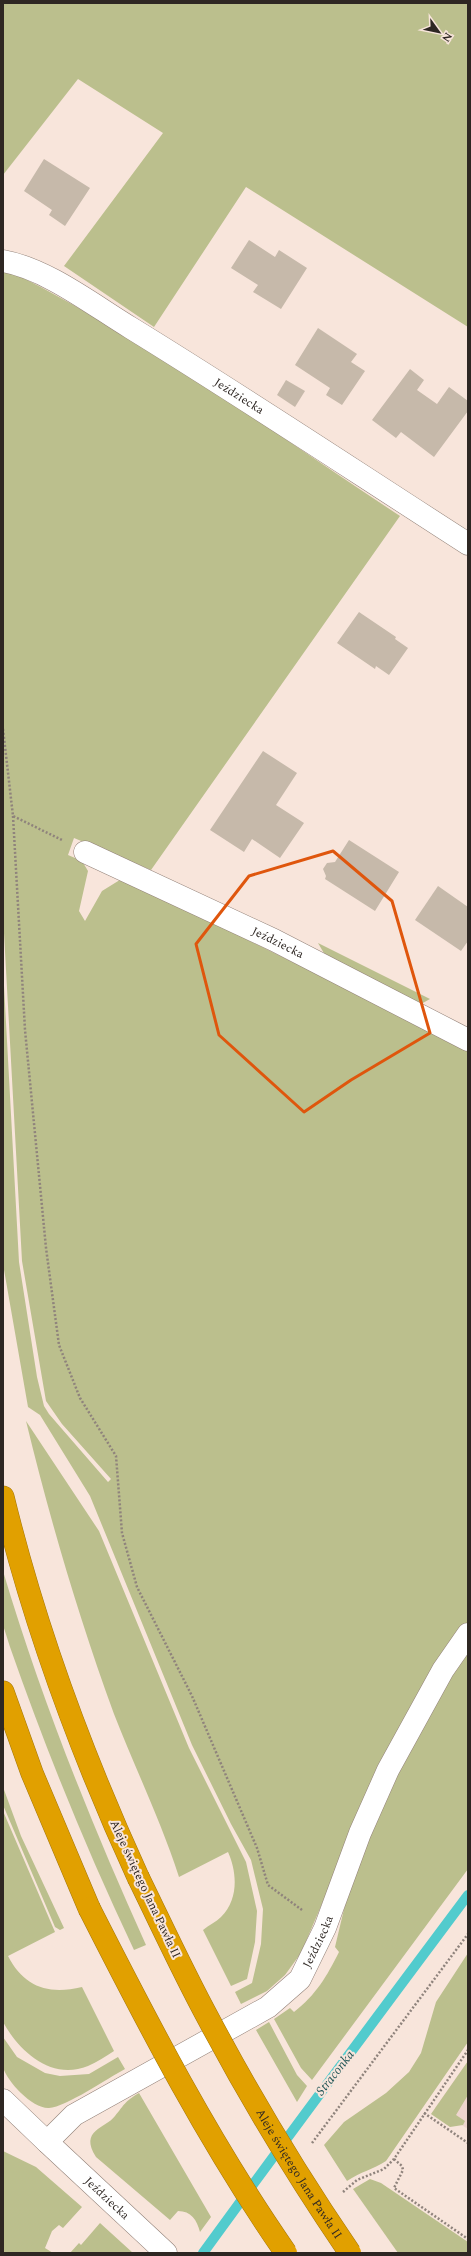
<svg xmlns="http://www.w3.org/2000/svg" width="471" height="2256" viewBox="0 0 471 2256" font-family="Spectral,serif">
	<style>
		.commercial { fill: #eed5ce }
		.green { fill: #bbbf8d }
		.lines { fill: none; stroke-linecap: round; stroke-linejoin: round }
		.stream { stroke: #52cbcd; stroke-width: 10 }
		.building { fill: #c6b9aa }
		.street-casing { stroke: #928178; stroke-width: 23 }
		.highway-casing { stroke: #a2760c; stroke-width: 23 }
		.path { stroke: #8f837c; stroke-width: 2.5; stroke-dasharray: 2 2; stroke-linecap: butt }
		.street { stroke: #fff; stroke-width: 22 }
		.highway { stroke: #e1a000; stroke-width: 22 }
		.highway-bridge-casing { stroke: #a2760c; stroke-width: 23; stroke-linecap: butt }
		.highway-bridge { stroke: #e1a000; stroke-width: 22 }
		.marked { fill: none; stroke: #df560d; stroke-width: 3; stroke-linejoin: round }
		.labels { text-anchor: middle; dominant-baseline: central; stroke-width: 4; stroke-linejoin: round; paint-order: stroke }
		.street-label { font-size: 12px; fill: #2e2723; stroke: #f8e5db }
		.water-label { font-size: 13px; font-style: italic; fill: #245758; stroke: #f8e5db }
	</style>
	<rect width="100%" height="100%" fill="#f8e5db"/>
	<polygon class="commercial" points="468,2061 468,2129 435,2108"/>
	<g class="green">
		<polygon points="3,3 468,3 468,327 246,187 154,327 64,266 163,133 78,79 3,175"/>
		<path d="M10,271C146,340 273,432 400,516L151,870L74,838L68,855L82,861L88,871L79,911L85,921L102,891L123,878L468,1049V1622L435,1670L333,1878L301,1953L285,1975L267,1991L241,2004L235,1992L252,1983L261,1944L263,1909L251,1860L231,1824L192,1745L90,1496L40,1415L28,1407L3,1264V967L19,1262L37,1377L44,1406L49,1414L108,1482L111,1479L62,1424L46,1401L22,1261L3,915V272Z"/>
		<polygon points="318,943 430,999 421,1004 325,955"/>
		<path d="M26,1421L99,1531L189,1748L246,1862L257,1911L255,1942L247,1979L231,1986L203,1930C209,1925 216,1922 221,1917C239,1899 237,1872 228,1852L179,1877C161,1821 135,1768 114,1714C79,1618 50,1520 26,1421Z"/>
		<path d="M3,1571C41,1699 91,1823 146,1945L134,1950C87,1851 46,1750 10,1647L3,1625Z"/>
		<path d="M468,1646V1869L312,2080L301,2068L274,2019L290,2008L294,2012C316,1995 327,1976 339,1952L335,1947L345,1905L393,1772Z"/>
		<polygon points="3,1787 21,1836 64,1928 60,1930 55,1927 3,1805"/>
		<path d="M3,1811L55,1932L8,1956C24,1987 48,1995 82,1987L114,2051C106,2056 97,2062 88,2066C51,2081 19,2051 3,2022Z"/>
		<path d="M468,1953V2042L386,2161C374,2169 360,2172 347,2181L324,2145L344,2122L386,2093L409,2072L421,2053L436,2002Z"/>
		<polygon points="269,2022 297,2075 307,2086 297,2102 256,2030"/>
		<path d="M3,2037L17,2057L45,2073L60,2076L89,2074L118,2057L125,2069C108,2078 66,2107 49,2108C33,2109 7,2082 3,2067C0,2059 3,2046 3,2037Z"/>
		<polygon points="468,2061 468,2095 456,2115 465,2121 463,2125 450,2127 431,2114"/>
		<path d="M139,2093L211,2217L200,2232C197,2220 191,2211 178,2211L170,2220L96,2157C79,2130 105,2129 115,2116C125,2104 124,2102 139,2093Z"/>
		<polygon points="3,2151 36,2167 82,2207 63,2228 59,2225 52,2231 45,2248 53,2253 3,2253"/>
		<polygon points="370,2179 381,2183 468,2242 468,2253 398,2253 353,2189"/>
		<polygon points="100,2223 133,2253 70,2253 79,2243 81,2245"/>
	</g>
	<g class="lines">
		<path class="stream" d="M203,2253C290,2133 379,2014 468,1895"/>
	</g>
	<g class="building">
		<polygon points="44,159 90,188 65,226 49,215 52,210 24,191"/>
		<polygon points="249,240 275,257 279,250 307,268 281,309 253,292 258,285 231,268"/>
		<polygon points="318,328 357,354 351,362 365,371 342,405 326,395 330,388 295,365"/>
		<polygon points="410,369 424,380 417,390 437,404 449,387 468,401 468,411 434,457 401,432 396,438 372,420"/>
		<polygon points="286,380 305,391 295,407 277,395"/>
		<polygon points="359,612 396,637 395,639 408,648 389,675 376,666 375,669 337,643"/>
		<polygon points="263,751 297,773 276,805 304,823 280,858 252,839 244,852 210,830"/>
		<polygon points="349,840 399,872 375,911 325,879 326,876 323,869 327,863 335,862"/>
		<polygon points="438,886 468,907 468,941 461,951 415,920"/>
	</g>
	<g class="lines">
		<defs>
			<g id="street">
				<path id="s1" d="M3,261C47,269 93,305 131,328C245,398 356,472 468,544"/>
				<path id="s2" d="M85,852L274,940L468,1040"/>
				<path id="s3" d="M3,2100L47,2142L74,2115L268,2007L300,1979L325,1928L360,1833L388,1770L443,1670L468,1634"/>
				<path id="s4" d="M47,2142L166,2253"/>
			</g>
			<g id="highway">
				<path d="M3,1497C35,1628 82,1755 138,1877"/>
				<polyline points="3,1692 32,1773 89,1908"/>
			</g>
		</defs>
		<use href="#street" class="street-casing"/>
		<use href="#highway" class="highway-casing"/>
		<g class="path">
			<polyline points="3,729 13,816 62,840"/>
			<polyline points="13,816 25,1030 46,1248 59,1345 80,1398 116,1456 122,1533 137,1587 192,1696 257,1848 268,1885 302,1910"/>
			<polyline points="424,2113 468,2143"/>
			<polyline points="312,2143 468,1934"/>
			<polyline points="394,2159 402,2166 403,2170 394,2188 468,2239"/>
			<polyline points="343,2192 357,2180 384,2169 394,2159 468,2050"/>
		</g>
		<use href="#street" class="street"/>
		<use href="#highway" class="highway"/>
		<defs>
			<g id="highway-bridge">
				<path id="s5" d="M138,1877C161,1924 183,1972 208,2018C251,2099 298,2177 350,2253"/>
				<path d="M89,1908C149,2026 210,2144 286,2253"/>
			</g>
		</defs>
		<use href="#highway-bridge" class="highway-bridge-casing"/>
		<use href="#highway-bridge" class="highway-bridge"/>
	</g>
	<path class="marked" d="M333,851L392,901L430,1033L351,1080L304,1112L219,1035L196,944L249,876Z"/>
	<g class="labels">
		<g class="street-label">
			<text stroke="none"><textPath href="#s1" startOffset="273">Jeździecka</textPath></text>
			<text stroke="none"><textPath href="#s2" startOffset="213">Jeździecka</textPath></text>
			<text transform="translate(145 1889) rotate(65)">Aleje świętego Jana Pawła II</text>
			<text stroke="none"><textPath href="#s3" startOffset="405">Jeździecka</textPath></text>
			<text stroke="none"><textPath href="#s5" startOffset="338">Aleje świętego Jana Pawła II</textPath></text>
			<text stroke="none"><textPath href="#s4" startOffset="82">Jeździecka</textPath></text>
		</g>
		<g class="water-label">
			<text transform="translate(335 2073) rotate(-52)">Straconka</text>
		</g>
	</g>
	<rect width="471" height="2256" fill="none" stroke="#2e2723" stroke-width="8"/>
	<g transform="translate(439 32) rotate(123)" stroke="#f8e5db" stroke-width="3" paint-order="stroke">
	<path d="M0-3L7 15L0 10L-7 15Z" fill="#2e2723"/>
	<text y="-6" font-size="11" font-weight="bold" text-anchor="middle" fill="#2e2723">N</text>
	</g>
</svg>
